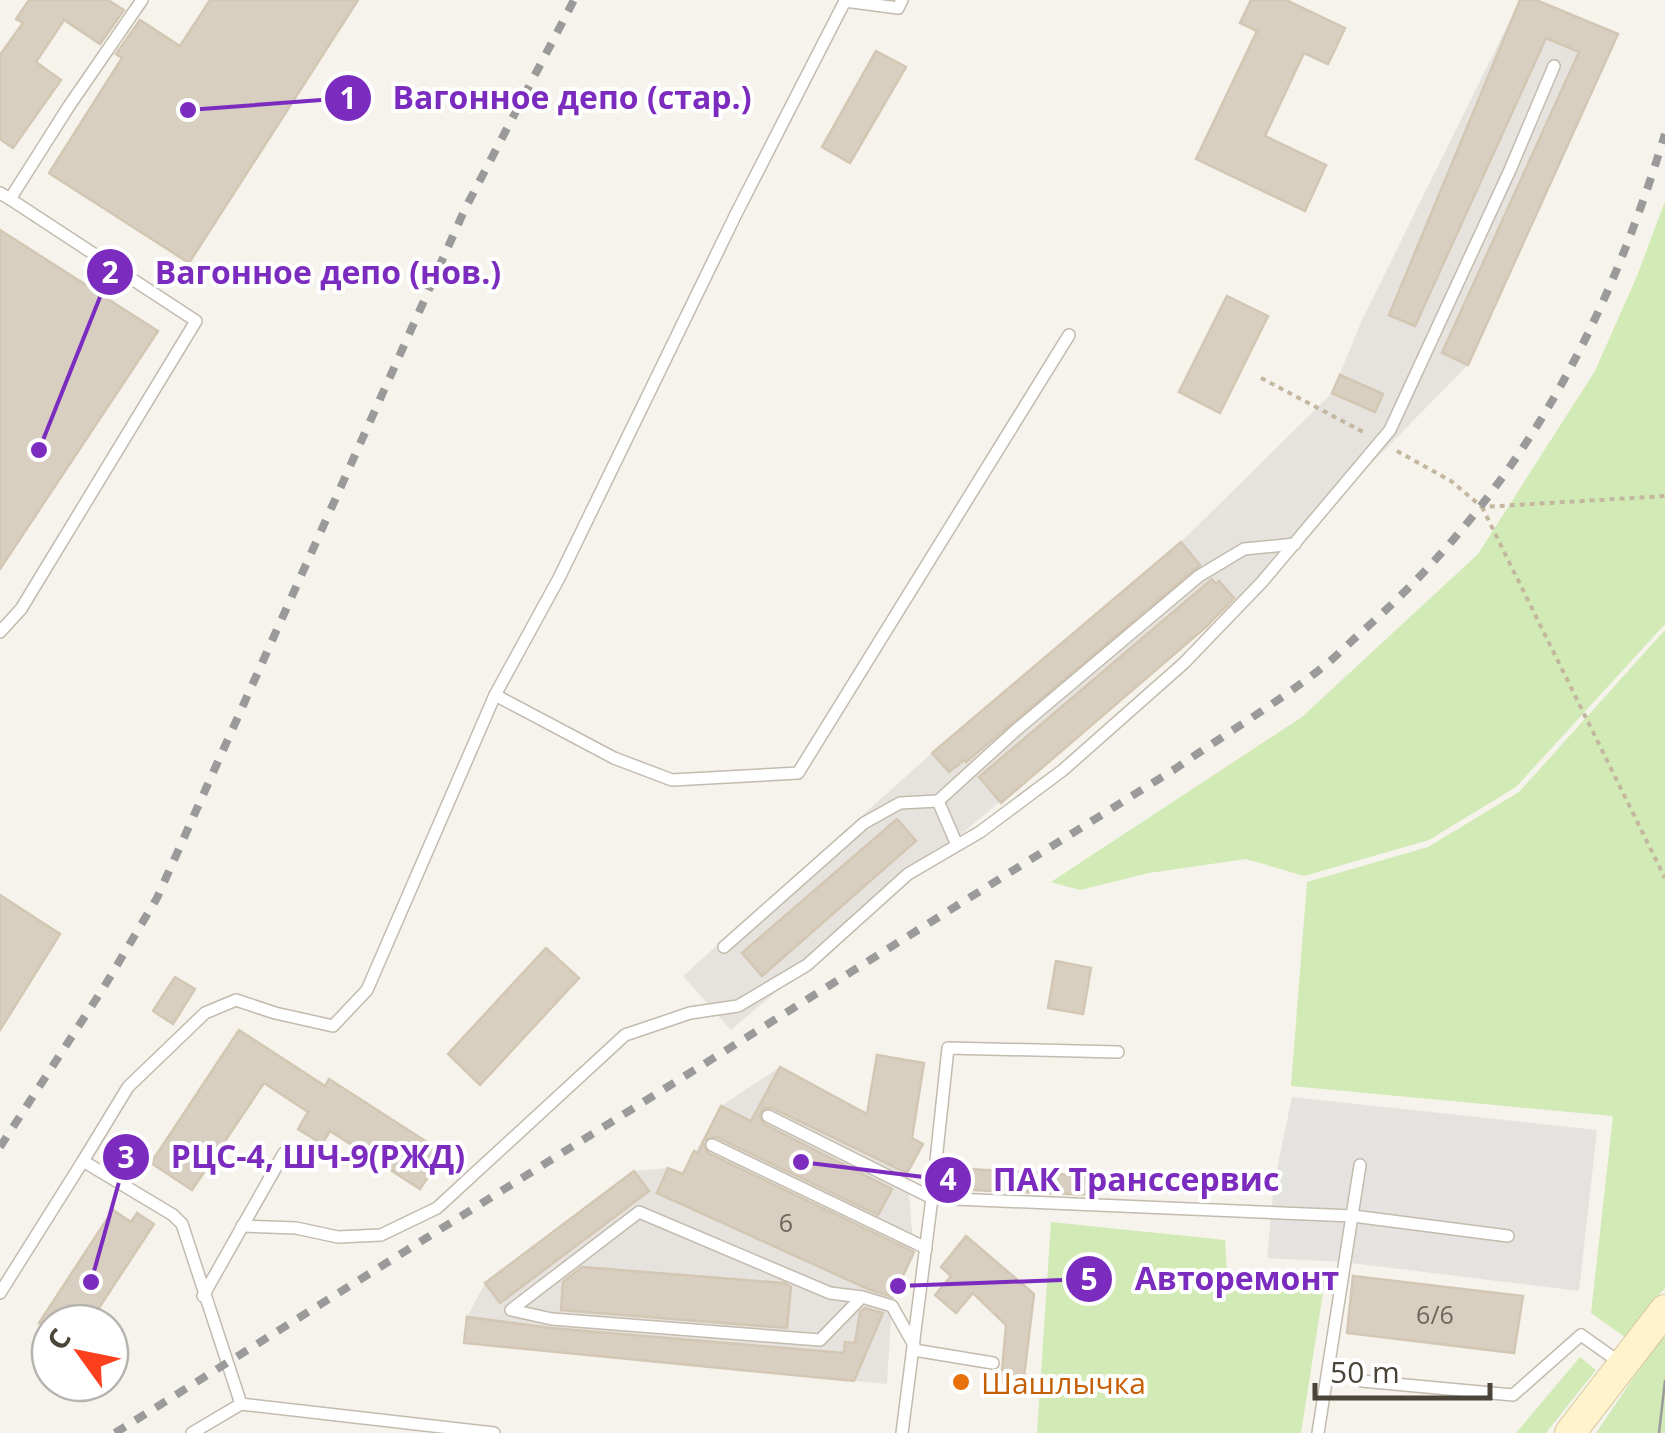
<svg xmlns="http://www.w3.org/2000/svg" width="1665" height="1433" viewBox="0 0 1665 1433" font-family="'Open Sans',sans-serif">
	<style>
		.industrial { fill: #e6e2dd }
		.green { fill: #d2eab5 }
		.parking { fill: #e5e3e0 }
		.building { fill: #d8cfc1; stroke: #d3c7b4; stroke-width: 2.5 }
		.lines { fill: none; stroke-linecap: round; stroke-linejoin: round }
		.lane-casing { stroke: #c2bbae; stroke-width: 14 }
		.secondary-casing { stroke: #d6c79b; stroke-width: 32 }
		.path { stroke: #c4b79f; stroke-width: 4; stroke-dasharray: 5 5; stroke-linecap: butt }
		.lane { stroke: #fff; stroke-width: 11 }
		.secondary { stroke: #fff3cd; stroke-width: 30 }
		.tram { stroke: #9a9a9a; stroke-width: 2.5 }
		.rail { stroke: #9a9a9a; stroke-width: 8; stroke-dasharray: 12 12; stroke-linecap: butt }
		.food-dot { fill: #e8710a; stroke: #fff; stroke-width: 4 }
		.labels { text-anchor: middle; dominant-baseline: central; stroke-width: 8; stroke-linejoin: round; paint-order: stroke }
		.number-label { font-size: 25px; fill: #6e675b }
		.food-label { font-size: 30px; fill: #c56008; stroke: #fff; text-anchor: start }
		.leader { fill: none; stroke: #7b2cbf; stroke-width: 4 }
		.callout-dot { fill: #7b2cbf; stroke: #fff; stroke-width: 4 }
		.mark-label { font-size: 30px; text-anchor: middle; font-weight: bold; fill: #fff }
		.callout-label { font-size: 32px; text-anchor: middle; font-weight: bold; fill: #7b2cbf; stroke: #fff; stroke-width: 8; stroke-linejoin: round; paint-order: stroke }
	</style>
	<rect width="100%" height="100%" fill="#f6f3ec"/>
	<g class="industrial">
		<polygon points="1520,0 1536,0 1618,34 1468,365 1236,601 731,1030 683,976 932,753 1181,542 1332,393 1362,320"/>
		<polygon points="780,1067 923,1144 907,1173 914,1251 892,1300 887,1384 464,1343 467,1317 485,1283 634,1171 668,1168 683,1174 721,1106"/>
	</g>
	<g class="green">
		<polygon points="1665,201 1665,624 1516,787 1429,840 1304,876 1246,859 1149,873 1080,890 1051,882 1302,717 1478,554 1595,371 1637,276"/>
		<polygon points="1665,630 1665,1288 1625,1337 1591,1313 1613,1116 1291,1086 1307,882 1428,847 1519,792"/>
		<polygon points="1051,1222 1225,1240 1227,1272 1325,1280 1301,1433 1037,1433"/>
		<polygon points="1665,1332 1665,1433 1596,1433 1664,1333"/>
		<polygon points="1580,1357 1596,1370 1546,1433 1516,1433"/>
	</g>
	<polygon class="parking" points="1292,1097 1597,1130 1579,1291 1343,1262 1267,1258 1274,1183"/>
	<g class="building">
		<polygon points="29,0 108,0 124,10 100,44 64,20 36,62 61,80 13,148 0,139 0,55 23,23 16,19"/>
		<polygon points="210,0 358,0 189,263 49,173 122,58 116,54 140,20 180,46"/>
		<polygon points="1251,0 1286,0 1345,28 1328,64 1304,53 1265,136 1326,165 1305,211 1196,159 1257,31 1240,23"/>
		<polygon points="1520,0 1536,0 1618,34 1468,365 1442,353 1579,52 1546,38 1415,326 1389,315"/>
		<polygon points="876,51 906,67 850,163 822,147"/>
		<polygon points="0,230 158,331 0,569"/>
		<polygon points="1227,296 1268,316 1220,413 1179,392"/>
		<polygon points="1340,375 1383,394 1375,412 1332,393"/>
		<polygon points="1181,542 1200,565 966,762 964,760 949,772 932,753"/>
		<polygon points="1212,579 1216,584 1219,581 1234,598 1207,626 1001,803 979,777"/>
		<polygon points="897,819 916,841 762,976 742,953"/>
		<polygon points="0,895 60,934 0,1030"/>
		<polygon points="546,948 579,978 480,1085 448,1054"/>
		<polygon points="1056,961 1091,968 1083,1014 1048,1008"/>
		<polygon points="175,977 195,989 173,1024 153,1011"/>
		<polygon points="239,1030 325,1086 329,1079 444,1153 420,1189 330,1131 322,1144 298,1129 308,1112 264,1083 192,1190 151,1163"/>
		<polygon points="877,1055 924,1063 912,1138 923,1144 907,1173 772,1108 764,1108 759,1116 764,1124 892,1189 878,1215 716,1137 704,1140 721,1106 751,1121 780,1067 867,1114"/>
		<polygon points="703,1142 708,1153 914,1252 893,1297 868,1289 657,1193 668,1168 683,1174 694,1151 698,1153"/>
		<polygon points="950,1168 1093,1176 1092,1195 949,1189"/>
		<polygon points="634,1171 649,1191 500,1303 485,1283"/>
		<polygon points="113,1210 131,1222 137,1213 154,1224 89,1323 39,1323"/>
		<polygon points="966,1236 1034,1294 1023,1385 1001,1382 1006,1325 973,1293 956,1313 935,1295 951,1276 941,1267"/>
		<polygon points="582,1267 784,1283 791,1287 787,1328 561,1310 563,1282"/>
		<polygon points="1353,1276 1523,1296 1514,1353 1347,1333"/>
		<polygon points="865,1308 883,1313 854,1381 464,1343 467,1317 551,1328 844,1353 845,1342 855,1343 860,1312"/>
	</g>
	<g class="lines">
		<defs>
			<g id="lane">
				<polyline points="0,193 10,199 69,106 142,0"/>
				<polyline points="0,632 21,609 196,321 10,199"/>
				<polyline points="495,695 614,758 672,780 798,773 1069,335"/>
				<polyline points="957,845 938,801 1015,731 1199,576 1244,549 1295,544"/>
				<polyline points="724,947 864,823 900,803 938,801"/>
				<polyline points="1118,1052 948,1048 932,1198 1353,1216 1508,1236"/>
				<polyline points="768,1116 932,1198 902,1433"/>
				<polyline points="712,1145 926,1248"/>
				<polyline points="242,1226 296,1228 338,1237 381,1235 437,1208 625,1035 690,1013 738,1006 807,965 908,874 980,832 1063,770 1184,663 1262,582 1390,430 1510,170 1554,66"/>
				<polyline points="0,1293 83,1161"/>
				<polyline points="203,1296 284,1153"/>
				<polyline points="862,1297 820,1340 552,1319 511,1310 639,1212 830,1293 862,1297 892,1306 914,1345"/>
				<polyline points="914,1350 993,1363"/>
				<polyline points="1362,1381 1513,1395 1581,1335 1622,1364"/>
				<polyline points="192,1433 241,1404"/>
				<polyline points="494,1433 241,1404 182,1224 173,1215 83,1161 128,1087 205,1013 236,1000 275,1013 333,1026 367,990 495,695 559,578 736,214 845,1 898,8 902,0"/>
				<polyline points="1318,1433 1360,1165"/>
			</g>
			<polyline id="secondary" points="1570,1433 1665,1310"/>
		</defs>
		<use href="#lane" class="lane-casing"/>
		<use href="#secondary" class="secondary-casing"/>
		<g class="path">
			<polyline points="1261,378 1367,434"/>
			<polyline points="1397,451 1451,481 1482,507 1665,496"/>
			<polyline points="1482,507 1665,878"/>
		</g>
		<use href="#lane" class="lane"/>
		<use href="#secondary" class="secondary"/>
		<polyline class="tram" points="1659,1433 1665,1381"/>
		<g class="rail">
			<polyline points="0,1147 104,987 157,898 465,209 574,0"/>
			<path d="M115,1433L1175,769C1221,737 1269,708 1314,674C1332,661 1348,644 1365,629C1520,491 1605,330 1665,134"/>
		</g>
	</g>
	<circle class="food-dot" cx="961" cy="1382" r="10"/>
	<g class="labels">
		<g class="number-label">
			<text x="786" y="1222">6</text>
			<text x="1435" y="1314">6/6</text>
		</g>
		<g class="food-label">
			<text x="981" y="1382">Шашлычка</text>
		</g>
	</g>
	<path class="leader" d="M188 110L348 98M39 450L110 272M91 1282L126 1157M801 1162L948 1180M898 1286L1089 1279"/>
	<g class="callout-dot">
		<circle cx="188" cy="110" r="10"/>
		<circle cx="39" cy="450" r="10"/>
		<circle cx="91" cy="1282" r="10"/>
		<circle cx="801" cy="1162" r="10"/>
		<circle cx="898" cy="1286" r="10"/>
		<circle cx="348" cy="98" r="25"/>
		<circle cx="110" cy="272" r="25"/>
		<circle cx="126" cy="1157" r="25"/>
		<circle cx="948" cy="1180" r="25"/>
		<circle cx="1089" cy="1279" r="25"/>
	</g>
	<g class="mark-label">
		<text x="348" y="109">1</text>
		<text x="110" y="283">2</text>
		<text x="126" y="1168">3</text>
		<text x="948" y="1190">4</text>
		<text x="1089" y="1290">5</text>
	</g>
	<g class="callout-label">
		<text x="572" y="109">Вагонное депо (стар.)</text>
		<text x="328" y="284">Вагонное депо (нов.)</text>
		<text x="318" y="1168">РЦС-4, ШЧ-9(РЖД)</text>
		<text x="1136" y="1191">ПАК Транссервис</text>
		<text x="1237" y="1290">Авторемонт</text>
	</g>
	<g transform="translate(80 1353) rotate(303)"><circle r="48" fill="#ffffff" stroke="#b7b4b0" stroke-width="2.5"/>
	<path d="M0-8L18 38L0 25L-18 38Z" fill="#fc3f1d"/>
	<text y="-15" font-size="28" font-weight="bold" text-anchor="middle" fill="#4b4439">С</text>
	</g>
	<path d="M1315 1383v15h175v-15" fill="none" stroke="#4b4439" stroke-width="5"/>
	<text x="1330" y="1383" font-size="30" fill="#4b4439" stroke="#ffffff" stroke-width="8" paint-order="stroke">50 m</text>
</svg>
